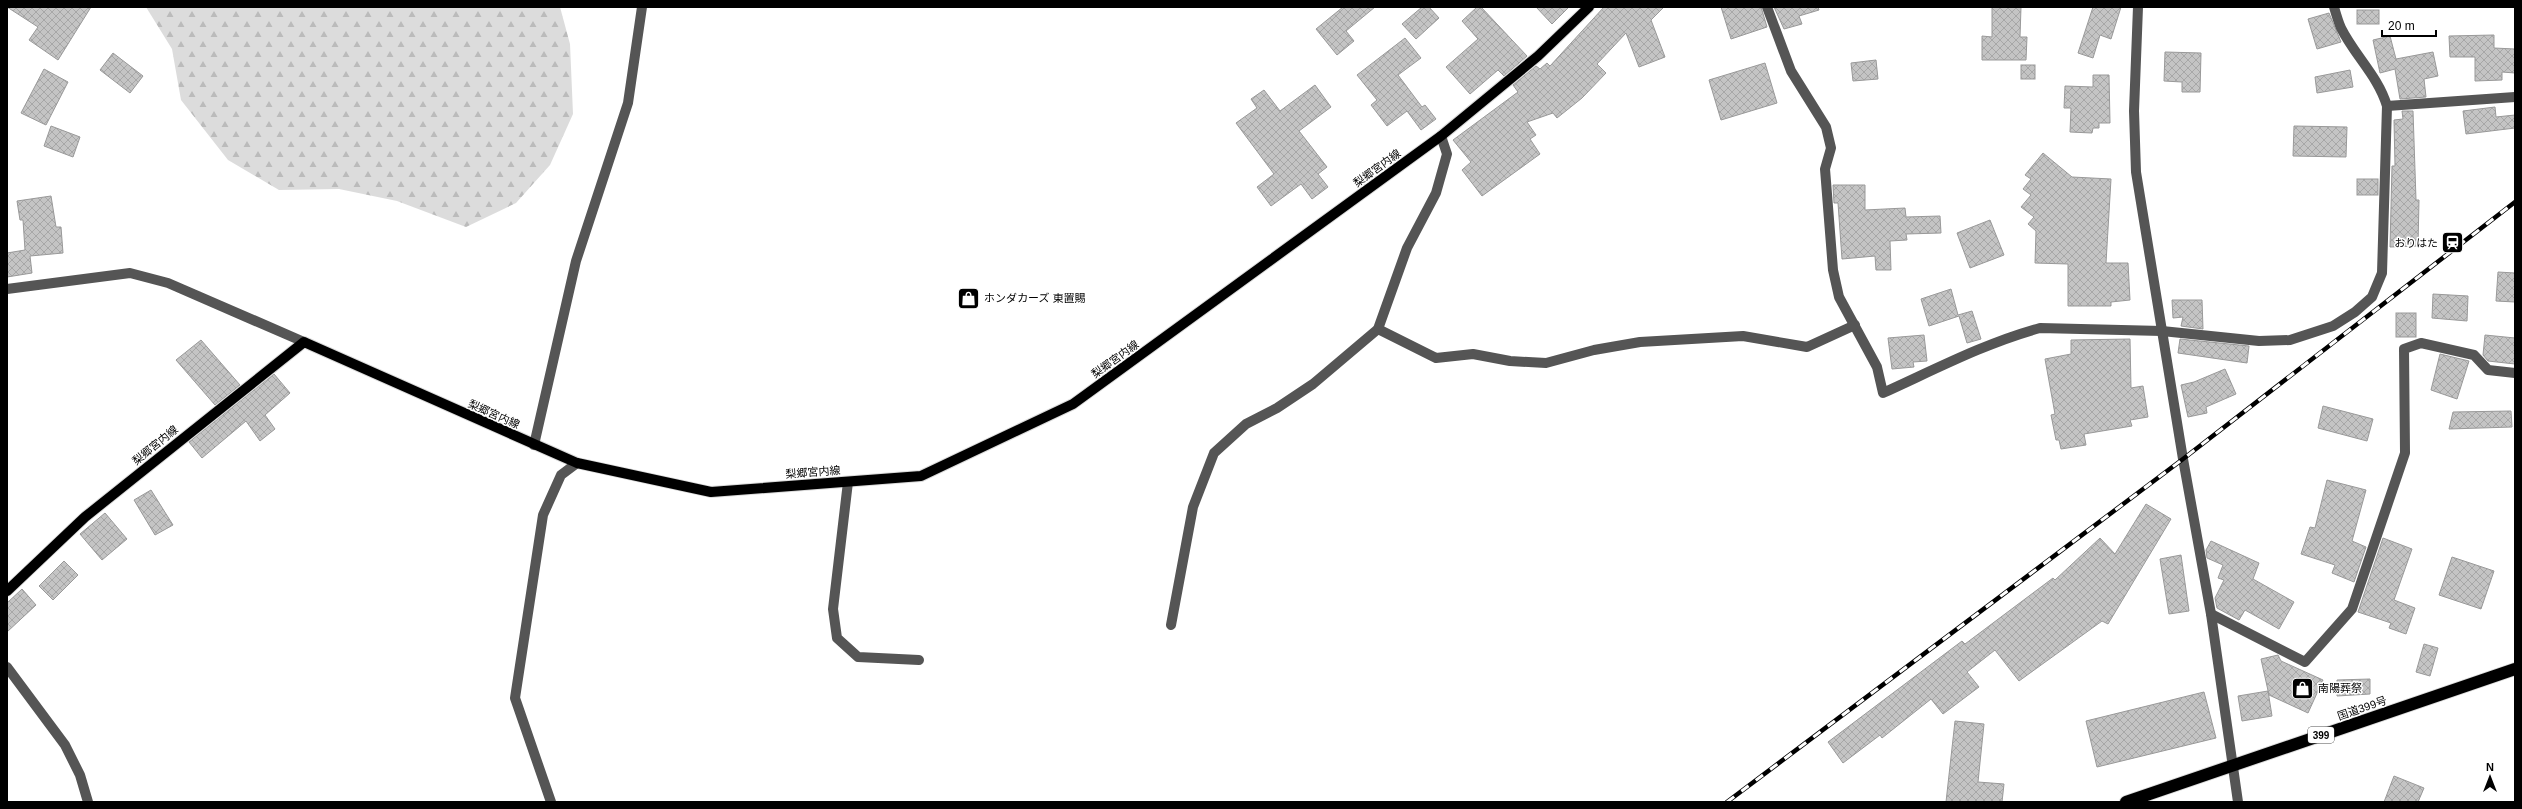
<svg xmlns="http://www.w3.org/2000/svg" width="2522" height="809" viewBox="0 0 2522 809" font-family="Helvetica,'Noto Sans JP',sans-serif">
	<style>
		.forest { fill: url(#forest-firs) }
		.building { fill: url(#building-cross-hatch); stroke: #999 }
		.lines { fill: none; stroke-linecap: round; stroke-linejoin: round }
		.major-casing { stroke: #dbdbdb; stroke-width: 12 }
		.highway-casing { stroke: #dbdbdb; stroke-width: 14 }
		.minor { stroke: #555; stroke-width: 10 }
		.major { stroke: #000; stroke-width: 10 }
		.highway { stroke: #000; stroke-width: 12 }
		.rail-casing { stroke: #000; stroke-width: 4.5 }
		.rail { stroke: #fff; stroke-width: 3; stroke-dasharray: 9; stroke-linecap: butt }
		.labels { text-anchor: middle; dominant-baseline: central; stroke-width: 3; stroke-linejoin: round; paint-order: stroke }
		.shield { fill: #fff; stroke: #4c4c4c; stroke-width: 1 }
		.shield-label { font-size: 10px; font-weight: bold; fill: #000 }
		.street-label { font-size: 11px; fill: #000; stroke: #fff }
		.poi-label { font-size: 11px; fill: #000; stroke: #fff; text-anchor: start }
	</style>
	<defs>
		<pattern id="forest-firs" width="22" height="20" patternUnits="userSpaceOnUse"><rect width="22" height="20" fill="#dcdcdc"/><path d="M5 1l3.5 6h-7zM16 11l3.5 6h-7z" fill="#bbb"/></pattern>
		<pattern id="building-cross-hatch" width="8" height="8" patternUnits="userSpaceOnUse"><rect width="8" height="8" fill="#c4c4c4"/><path d="M0 0l8 8M0 8l8-8" fill="none" stroke="#a7a7a7"/></pattern>
	</defs>
	<rect width="100%" height="100%" fill="#fff"/>
	<polygon class="forest" points="146,7 560,7 570,44 573,114 550,165 516,203 466,227 397,201 339,189 279,190 228,160 181,100 172,49"/>
	<g class="building">
		<polygon points="7,7 91,7 58,60 29,40 38,27"/>
		<polygon points="1343,7 1375,7 1346,31 1354,41 1337,55 1316,29"/>
		<polygon points="1422,7 1429,7 1439,18 1416,39 1402,24"/>
		<polygon points="1477,7 1481,7 1527,56 1504,76 1498,70 1470,94 1446,67 1478,39 1462,21"/>
		<polygon points="1536,7 1569,7 1552,24"/>
		<polygon points="1604,7 1664,7 1651,20 1665,57 1639,67 1626,33 1597,64 1606,73 1582,98 1557,118 1553,113 1527,122 1536,135 1530,139 1540,154 1482,196 1462,170 1471,162 1453,140 1518,92 1513,85 1536,66 1540,69 1547,63 1550,66"/>
		<polygon points="1721,7 1761,7 1767,27 1731,39"/>
		<polygon points="1774,7 1818,7 1819,10 1799,16 1802,24 1784,29"/>
		<polygon points="1992,7 2021,7 2020,37 2027,37 2026,60 1982,60 1982,36 1992,37"/>
		<polygon points="2093,7 2121,7 2111,39 2100,35 2093,58 2078,53"/>
		<rect x="2357" y="10" width="22" height="14"/>
		<polygon points="2329,13 2341,42 2317,49 2308,19"/>
		<polygon points="2494,35 2494,48 2515,49 2515,73 2502,72 2502,80 2475,81 2475,57 2450,57 2449,36"/>
		<polygon points="2390,36 2396,59 2433,52 2438,76 2424,79 2426,97 2400,99 2395,69 2380,73 2373,40"/>
		<polygon points="1405,38 1421,58 1398,75 1422,107 1425,105 1436,119 1421,130 1407,111 1387,126 1371,105 1377,100 1357,75"/>
		<polygon points="2165,52 2201,53 2200,92 2182,92 2182,82 2164,81"/>
		<polygon points="113,53 143,76 130,93 100,70"/>
		<polygon points="1876,60 1878,79 1853,81 1851,63"/>
		<polygon points="1765,63 1777,103 1721,120 1709,80"/>
		<rect x="2021" y="65" width="14" height="14"/>
		<polygon points="44,69 68,82 46,125 21,113"/>
		<polygon points="2350,70 2353,87 2317,93 2315,77"/>
		<polygon points="2093,75 2109,75 2110,123 2099,123 2099,128 2093,128 2092,133 2070,132 2071,108 2064,108 2065,86 2093,87"/>
		<polygon points="1315,85 1331,107 1299,131 1327,167 1318,174 1328,187 1312,199 1301,184 1271,206 1257,187 1274,174 1236,123 1257,108 1251,99 1264,90 1280,111"/>
		<polygon points="2495,107 2496,117 2515,115 2515,128 2466,134 2463,111"/>
		<polygon points="2402,111 2413,111 2416,200 2419,200 2418,246 2390,247 2392,166 2395,166 2394,120 2403,119"/>
		<polygon points="51,126 80,137 73,157 44,146"/>
		<polygon points="2294,126 2347,127 2346,157 2293,156"/>
		<polygon points="2043,153 2072,177 2111,179 2106,263 2128,263 2130,300 2111,302 2111,306 2068,306 2068,264 2035,263 2036,231 2028,224 2034,217 2021,207 2031,195 2023,189 2031,179 2025,175"/>
		<rect x="2357" y="179" width="21" height="16"/>
		<polygon points="1833,185 1865,185 1865,210 1905,208 1906,217 1940,216 1941,233 1906,234 1907,240 1890,241 1891,270 1876,270 1875,256 1842,259 1838,203 1834,203"/>
		<polygon points="51,196 56,227 61,227 63,253 30,256 32,273 7,277 7,253 25,250 23,220 20,220 17,201"/>
		<polygon points="1990,220 2004,255 1970,268 1957,233"/>
		<polygon points="2498,272 2515,273 2515,302 2496,301"/>
		<polygon points="1951,289 1958,315 1972,311 1981,339 1967,343 1959,316 1929,326 1921,299"/>
		<polygon points="2433,294 2468,296 2467,321 2432,318"/>
		<polygon points="2172,300 2202,300 2203,329 2181,326 2183,317 2173,318"/>
		<rect x="2396" y="313" width="20" height="24"/>
		<polygon points="1924,335 1927,361 1913,362 1914,367 1892,369 1888,338"/>
		<polygon points="2485,335 2515,338 2515,364 2488,361 2483,355"/>
		<polygon points="2130,339 2131,388 2143,386 2148,417 2130,420 2132,426 2084,434 2086,445 2061,449 2059,440 2056,440 2051,415 2055,414 2045,359 2071,354 2071,340"/>
		<polygon points="2180,339 2249,346 2247,363 2178,353"/>
		<polygon points="201,340 240,385 215,405 176,360"/>
		<polygon points="2440,354 2469,361 2457,399 2431,390"/>
		<polygon points="2225,369 2236,394 2206,407 2207,413 2188,417 2181,385 2194,382"/>
		<polygon points="274,374 290,393 265,415 275,429 260,441 246,421 202,458 189,442"/>
		<polygon points="2323,406 2373,419 2367,441 2318,428"/>
		<polygon points="2511,411 2512,427 2449,429 2453,412"/>
		<polygon points="2327,480 2366,490 2352,541 2366,547 2354,582 2332,573 2335,565 2301,554 2310,527 2315,528"/>
		<polygon points="151,490 173,525 155,535 134,500"/>
		<polygon points="2146,504 2171,519 2108,624 2102,621 2019,681 1995,650 1967,672 1979,687 1943,714 1931,699 1882,738 1880,735 1843,763 1828,742 1962,641 1965,644 2053,578 2055,580 2100,538 2115,554"/>
		<polygon points="105,513 127,539 102,560 80,534"/>
		<polygon points="2383,538 2412,549 2394,600 2415,608 2406,634 2389,628 2391,623 2358,612"/>
		<polygon points="2211,541 2259,563 2253,579 2294,602 2279,629 2245,610 2239,620 2217,608 2215,598 2224,580 2218,578 2223,565 2207,558 2206,550"/>
		<polygon points="2181,555 2189,611 2169,614 2160,559"/>
		<polygon points="2452,557 2494,571 2481,609 2439,595"/>
		<polygon points="64,561 78,575 53,600 39,586"/>
		<polygon points="22,589 36,605 7,632 7,603"/>
		<polygon points="2424,644 2438,648 2430,676 2416,672"/>
		<polygon points="2278,655 2281,661 2323,680 2308,713 2269,695 2261,659"/>
		<polygon points="2370,679 2370,694 2337,696 2337,680"/>
		<polygon points="2268,691 2272,716 2242,721 2238,696"/>
		<polygon points="2204,692 2216,738 2097,767 2086,721"/>
		<polygon points="1955,721 1984,724 1978,782 2004,784 2002,802 1946,802"/>
		<polygon points="2394,776 2424,788 2418,802 2384,802"/>
	</g>
	<g class="lines">
		<defs>
			<polyline id="major" points="7,591 85,517 304,342 577,463 711,492 921,476 1073,404 1441,136 1538,56 1589,7"/>
			<polyline id="highway" points="2126,802 2515,669"/>
		</defs>
		<use href="#major" class="major-casing"/>
		<use href="#highway" class="highway-casing"/>
		<g class="minor">
			<path d="M1767,7L1791,71L1826,127L1831,148L1825,169L1833,270L1839,297L1877,367L1883,393C1934,370 1985,343 2040,328L2162,331L2259,341L2290,340L2333,326L2355,312L2372,297L2382,273L2387,106C2378,76 2355,56 2341,28C2338,21 2336,14 2334,7"/>
			<polyline points="2138,7 2134,111 2136,172 2183,459 2211,614 2238,802"/>
			<polyline points="2387,106 2515,97"/>
			<polyline points="7,289 130,273 168,283 304,342"/>
			<polyline points="1378,329 1436,358 1473,354 1510,361 1546,363 1594,350 1640,342 1743,336 1807,347 1855,325"/>
			<polyline points="534,445 576,261 628,103 642,7"/>
			<polyline points="848,482 833,609 837,638 858,657 919,660"/>
			<polyline points="2211,614 2305,662 2352,609 2405,453 2404,349 2421,343 2474,355 2488,370 2515,373"/>
			<polyline points="1171,625 1193,507 1214,453 1246,424 1277,408 1313,384 1378,329 1407,248 1436,193 1447,154 1441,136"/>
			<polyline points="7,667 65,745 80,775 88,802"/>
			<polyline points="551,802 515,698 543,515 561,475 577,463"/>
		</g>
		<use href="#major" class="major"/>
		<use href="#highway" class="highway"/>
		<defs>
			<polyline id="rail" points="1727,802 2183,459 2515,202"/>
		</defs>
		<use href="#rail" class="rail-casing"/>
		<use href="#rail" class="rail"/>
	</g>
	<defs>
		<symbol id="station-square" viewBox="-11 -11 22 22"><rect x="-9" y="-9" width="18" height="18" rx="4" fill="#000" stroke="#fff"/><path d="M-3-6H3Q5-6 5-4V2Q5 4 3 4L4.5 6H3L1.5 4h-3L-3 6H-4.5L-3 4Q-5 4-5 2V-4Q-5-6-3-6ZM-3.5-4v3h7v-3ZM-3.5 1v1.5H-2V1ZM2 1v1.5H3.5V1Z" fill="#fff"/></symbol>
		<symbol id="shop-square" viewBox="-11 -11 22 22"><rect x="-9" y="-9" width="18" height="18" rx="4" fill="#000" stroke="#fff"/><path d="M-5-2.5h2.3a2.7 3.5 0 0 1 5.4 0H5L5.5 6h-11ZM-1.5-2.5h3a1.5 2.3 0 0 0-3 0Z" fill="#fff"/></symbol>
	</defs>
	<g fill-rule="evenodd">
		<use href="#station-square" x="2440" y="230" width="25" height="25"/>
		<use href="#shop-square" x="956" y="286" width="25" height="25"/>
		<use href="#shop-square" x="2290" y="676" width="25" height="25"/>
	</g>
	<g class="labels">
		<rect class="shield" x="2308" y="727" width="26" height="16" rx="3"/>
		<g class="shield-label">
			<text x="2321" y="735">399</text>
		</g>
		<g class="street-label">
			<text transform="translate(1377 168) rotate(-36)">梨郷宮内線</text>
			<text transform="translate(1115 359) rotate(-36)">梨郷宮内線</text>
			<text transform="translate(494 414) rotate(24)">梨郷宮内線</text>
			<text transform="translate(155 445) rotate(-39)">梨郷宮内線</text>
			<text transform="translate(813 472) rotate(-4)">梨郷宮内線</text>
			<text transform="translate(2362 708) rotate(-19)">国道399号</text>
		</g>
		<g class="poi-label">
			<text x="2438" y="243" text-anchor="end">おりはた</text>
			<text x="984" y="298">ホンダカーズ 東置賜</text>
			<text x="2318" y="688">南陽葬祭</text>
		</g>
	</g>
	<rect width="2522" height="809" fill="none" stroke="#000000" stroke-width="16"/>
	<g transform="translate(2490 777)" stroke="#ffffff" stroke-width="3" paint-order="stroke">
	<path d="M0-3L7 15L0 10L-7 15Z" fill="#000000"/>
	<text y="-6" font-size="11" font-weight="bold" text-anchor="middle" fill="#000000">N</text>
	</g>
	<path d="M2382 30v6h54v-6" fill="none" stroke="#000000" stroke-width="2"/>
	<text x="2388" y="30" font-size="12" fill="#000000" stroke="#ffffff" stroke-width="3" paint-order="stroke">20 m</text>
</svg>
